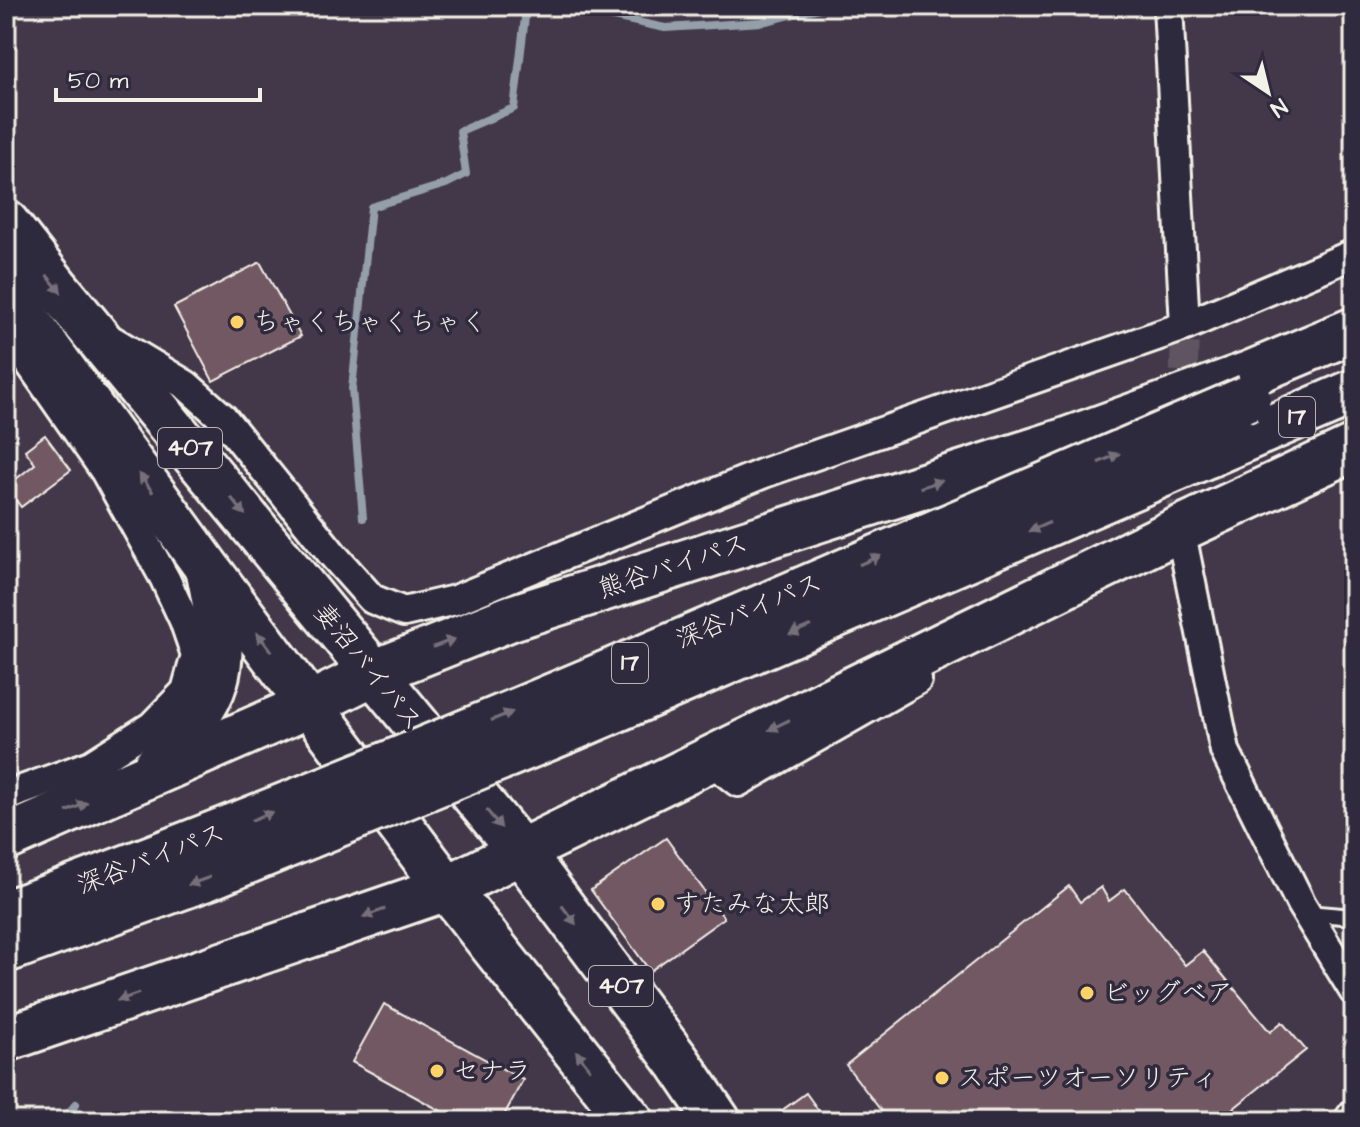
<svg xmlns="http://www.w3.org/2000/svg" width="1360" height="1127" viewBox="0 0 1360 1127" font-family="'Architects Daughter','Klee One',sans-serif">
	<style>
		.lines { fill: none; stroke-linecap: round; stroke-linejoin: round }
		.stream { stroke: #949faa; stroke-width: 8 }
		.building { fill: #725964; stroke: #f4f1e8; stroke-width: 2 }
		.street-tunnel { stroke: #5e5461; stroke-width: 28; stroke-dasharray: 28 14; stroke-linecap: butt }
		.lane-casing { stroke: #f4f1e8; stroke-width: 20 }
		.street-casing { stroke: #f4f1e8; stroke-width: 34 }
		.highway-casing { stroke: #f4f1e8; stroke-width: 50 }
		.lane { stroke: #2f2a3d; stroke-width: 14 }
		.street { stroke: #2f2a3d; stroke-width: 28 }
		.highway { stroke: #2f2a3d; stroke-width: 44 }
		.highway-bridge-casing { stroke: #f4f1e8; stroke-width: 50; stroke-linecap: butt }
		.highway-bridge { stroke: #2f2a3d; stroke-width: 44 }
		.oneway { fill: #747079 }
		.poi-dot { fill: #ffd166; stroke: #2f2a3d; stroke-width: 3 }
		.labels { text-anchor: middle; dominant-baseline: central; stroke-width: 7; stroke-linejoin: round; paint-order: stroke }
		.shield { fill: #2f2a3d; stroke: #b9b5b5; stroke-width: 2 }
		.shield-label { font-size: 24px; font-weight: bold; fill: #f4f1e8 }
		.poi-label { font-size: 26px; fill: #f4f1e8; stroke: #2f2a3d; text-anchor: start }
		.street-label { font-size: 26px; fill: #f4f1e8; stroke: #2f2a3d }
	</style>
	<rect width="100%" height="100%" fill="#433849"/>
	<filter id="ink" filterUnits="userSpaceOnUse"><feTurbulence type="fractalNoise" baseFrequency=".0125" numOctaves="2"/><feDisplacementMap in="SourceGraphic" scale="16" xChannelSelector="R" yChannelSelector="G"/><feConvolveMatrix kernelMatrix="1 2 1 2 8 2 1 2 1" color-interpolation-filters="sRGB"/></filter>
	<g filter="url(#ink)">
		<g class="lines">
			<g class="stream">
				<polyline points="562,6 665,28 762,22 827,6"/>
				<polyline points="363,518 352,389 371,207 446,184 466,174 460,131 514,108 526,9 535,6"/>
				<polyline points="62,1121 76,1104"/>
			</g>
		</g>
		<g class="building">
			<polygon points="260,262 301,336 213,381 174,307"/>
			<polygon points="45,435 71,470 21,507 6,487 35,464 25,450"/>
			<polygon points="666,838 724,918 650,971 591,890"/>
			<polygon points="1069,886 1080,902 1101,887 1109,901 1125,889 1185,965 1203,951 1270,1032 1282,1022 1306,1050 1218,1121 889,1121 846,1065"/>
			<polygon points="384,1004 523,1080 501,1121 459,1121 352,1062"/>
			<polygon points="806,1093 826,1121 777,1121 774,1116"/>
		</g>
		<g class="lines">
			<g class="street-tunnel">
				<polyline points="1183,413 1185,326"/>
				<polyline points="1180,529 1182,455"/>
			</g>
			<defs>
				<polyline id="lane" points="1307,913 1354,917"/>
				<g id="street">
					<polyline points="1168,6 1185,326"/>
					<polyline points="6,329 105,471 165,579 184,620 196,655 186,691 152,726 91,765 6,796"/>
					<polyline points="113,341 186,385 223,418 333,555 372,599 404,612 455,600 764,473 1185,326 1354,254"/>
					<polyline points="1180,529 1225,751 1301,904 1354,991"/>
					<polyline points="709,759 738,782 917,680"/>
					<polyline points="1348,1121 1354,1113"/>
				</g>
				<g id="highway">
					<polyline points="6,223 57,288 522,853 678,1062 718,1121"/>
					<polyline points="6,291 208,569 447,888 631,1121"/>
					<polyline points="1240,441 1354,392"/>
					<path d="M156,766C222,693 230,675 210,577"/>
					<polyline points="6,838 311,704 373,673 511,618 1064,441 1249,374 1354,330"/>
					<polyline points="6,1039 447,888 1180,529 1354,448"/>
				</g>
			</defs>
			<use href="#lane" class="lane-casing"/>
			<use href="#street" class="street-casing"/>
			<use href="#highway" class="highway-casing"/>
			<use href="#lane" class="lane"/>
			<use href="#street" class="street"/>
			<use href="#highway" class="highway"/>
			<defs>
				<g id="highway-bridge">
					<path d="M6,913C426,758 836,574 1248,398"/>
					<polyline points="6,950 209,877 573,728 1240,441"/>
				</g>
			</defs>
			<use href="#highway-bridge" class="highway-bridge-casing"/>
			<use href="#highway-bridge" class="highway-bridge"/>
		</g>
		<defs><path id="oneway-solid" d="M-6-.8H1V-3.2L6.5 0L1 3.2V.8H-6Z" transform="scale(2)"/></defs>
		<g class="oneway">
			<use href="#oneway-solid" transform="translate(54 284) rotate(51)"/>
			<use href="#oneway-solid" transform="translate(1109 458) rotate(-23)"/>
			<use href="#oneway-solid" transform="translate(146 483) rotate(-126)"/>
			<use href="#oneway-solid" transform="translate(931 484) rotate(-18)"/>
			<use href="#oneway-solid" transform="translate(238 506) rotate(51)"/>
			<use href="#oneway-solid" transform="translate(1039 527) rotate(157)"/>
			<use href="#oneway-solid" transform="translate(870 560) rotate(-23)"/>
			<use href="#oneway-solid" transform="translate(800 630) rotate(157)"/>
			<use href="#oneway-solid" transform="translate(264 642) rotate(-127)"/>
			<use href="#oneway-solid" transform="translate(444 643) rotate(-21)"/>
			<use href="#oneway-solid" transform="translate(502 716) rotate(-22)"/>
			<use href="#oneway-solid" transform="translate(779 725) rotate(154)"/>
			<use href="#oneway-solid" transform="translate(77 807) rotate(-24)"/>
			<use href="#oneway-solid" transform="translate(262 816) rotate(-22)"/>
			<use href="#oneway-solid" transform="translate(494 819) rotate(50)"/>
			<use href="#oneway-solid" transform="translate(199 881) rotate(160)"/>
			<use href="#oneway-solid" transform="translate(374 913) rotate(161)"/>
			<use href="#oneway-solid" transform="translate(569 915) rotate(53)"/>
			<use href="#oneway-solid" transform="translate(128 997) rotate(161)"/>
			<use href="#oneway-solid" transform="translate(583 1060) rotate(-128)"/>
		</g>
	</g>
	<g class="poi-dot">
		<circle cx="237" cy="322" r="8"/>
		<circle cx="658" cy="904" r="8"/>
		<circle cx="1087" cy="993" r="8"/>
		<circle cx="437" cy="1071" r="8"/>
		<circle cx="942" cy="1078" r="8"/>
	</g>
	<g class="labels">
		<g class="shield">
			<rect x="1279" y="397" width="36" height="40" rx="6"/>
			<rect x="158" y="428" width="64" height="40" rx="6"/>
			<rect x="612" y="643" width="36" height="40" rx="6"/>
			<rect x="589" y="966" width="64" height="40" rx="6"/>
		</g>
		<g class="shield-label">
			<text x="1297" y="417">17</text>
			<text x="190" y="448">407</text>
			<text x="630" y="663">17</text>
			<text x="621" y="986">407</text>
		</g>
		<g class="poi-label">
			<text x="253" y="322">ちゃくちゃくちゃく</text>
			<text x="674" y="904">すたみな太郎</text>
			<text x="1103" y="993">ビッグベア</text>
			<text x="453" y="1071">セナラ</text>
			<text x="958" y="1078">スポーツオーソリティ</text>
		</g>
		<g class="street-label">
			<text transform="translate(673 566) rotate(-18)">熊谷バイパス</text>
			<text transform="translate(749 611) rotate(-23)">深谷バイパス</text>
			<text transform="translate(368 667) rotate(51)">妻沼バイパス</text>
			<text transform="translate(151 859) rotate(-21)">深谷バイパス</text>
		</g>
	</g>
	<rect width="1360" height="1127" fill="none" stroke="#2f2a3d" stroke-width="32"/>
	<rect x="16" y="16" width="1328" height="1095" fill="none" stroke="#f4f1e8" stroke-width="3" filter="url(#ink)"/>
	<g transform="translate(1268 92) rotate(145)" stroke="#2f2a3d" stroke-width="6" paint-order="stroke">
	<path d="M0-6L14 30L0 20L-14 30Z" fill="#f4f1e8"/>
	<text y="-12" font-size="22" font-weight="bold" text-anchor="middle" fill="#f4f1e8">N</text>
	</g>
	<path d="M56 88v12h204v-12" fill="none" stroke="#f4f1e8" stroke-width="4"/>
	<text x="68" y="88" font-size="24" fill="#f4f1e8" stroke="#2f2a3d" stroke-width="6" paint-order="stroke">50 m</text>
</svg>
